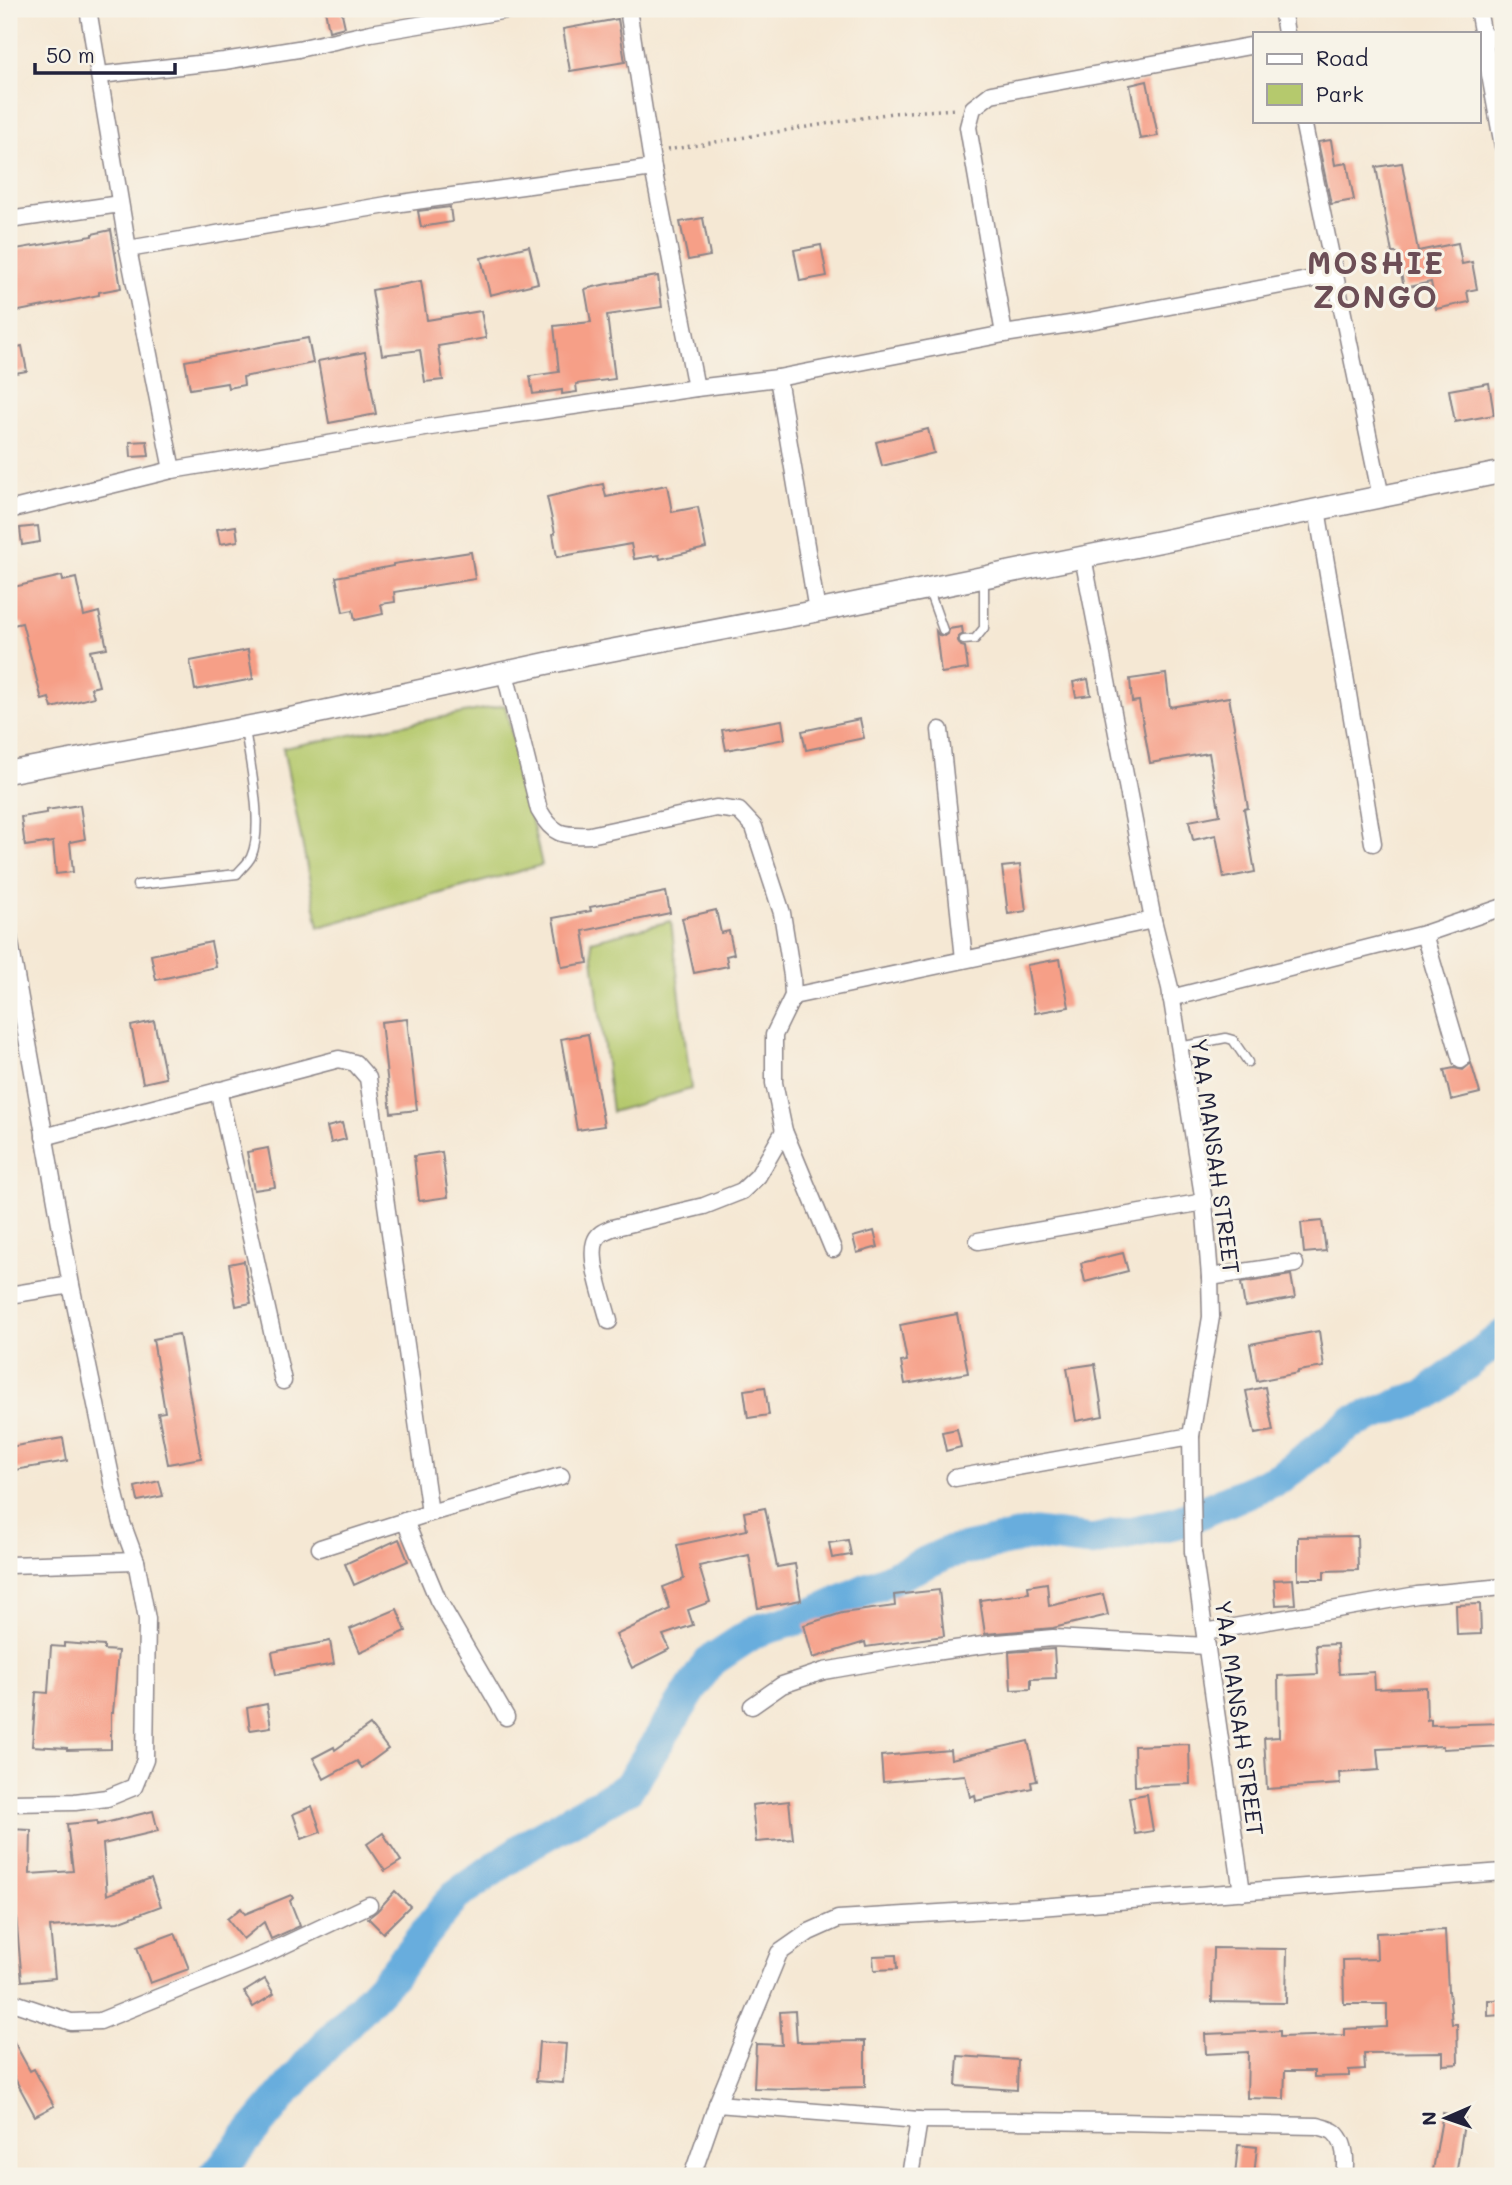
<svg xmlns="http://www.w3.org/2000/svg" width="1512" height="2185" viewBox="0 0 1512 2185" font-family="Mali,sans-serif">
	<style>
		.green { fill: #b5c96d; stroke: #6c7654; stroke-width: 2 }
		.lines { fill: none; stroke-linecap: round; stroke-linejoin: round }
		.river { stroke: #67addd; stroke-width: 33 }
		.building { fill: #f69f87 }
		.service-casing { stroke: #8c8588; stroke-width: 11 }
		.minor-casing { stroke: #8c8588; stroke-width: 19 }
		.tertiary-casing { stroke: #8c8588; stroke-width: 24 }
		.path { stroke: #8c8588; stroke-width: 3.5; stroke-dasharray: 2 5; stroke-linecap: butt }
		.service { stroke: #fff; stroke-width: 8 }
		.minor { stroke: #fff; stroke-width: 16 }
		.tertiary { stroke: #fff; stroke-width: 21 }
		.labels { text-anchor: middle; dominant-baseline: central; stroke-width: 6; stroke-linejoin: round; paint-order: stroke }
		.street-label { font-size: 23px; fill: #22223b; stroke: #f7f3e8 }
		.district-label { font-size: 30px; font-weight: bold; letter-spacing: 2px; fill: #6c4e56; stroke: #f7f3e8 }
	</style>
	<rect width="100%" height="100%" fill="#f7f3e8"/>
	<filter id="ink" filterUnits="userSpaceOnUse"><feTurbulence type="fractalNoise" baseFrequency=".0143" numOctaves="2"/><feDisplacementMap in="SourceGraphic" scale="14" xChannelSelector="R" yChannelSelector="G"/><feConvolveMatrix kernelMatrix="1 2 1 2 8 2 1 2 1" color-interpolation-filters="sRGB"/></filter>
	<filter id="wash" filterUnits="userSpaceOnUse"><feTurbulence type="fractalNoise" baseFrequency=".00686" numOctaves="4" result="noise"/><feDisplacementMap in="SourceGraphic" scale="28" xChannelSelector="R" yChannelSelector="G"/><feGaussianBlur stdDeviation="1.57" result="paint"/><feColorMatrix in="noise" values="0 0 0 0 0 0 0 0 0 0 0 0 0 0 0 0 0 1.4 0 .05"/><feComposite in="paint" operator="in"/></filter>
	<g filter="url(#wash)">
		<rect width="100%" height="100%" fill="#f5e8d4"/>
		<g class="green">
			<polygon points="505,705 542,865 319,927 283,748"/>
			<polygon points="671,921 691,1089 612,1112 591,941"/>
		</g>
		<g class="lines">
			<polyline class="river" points="215,2176 311,2061 392,1975 455,1896 532,1842 628,1788 709,1662 756,1631 808,1616 947,1553 1034,1534 1092,1541 1179,1522 1282,1477 1351,1423 1426,1395 1503,1336"/>
		</g>
		<g id="blocks">
			<g class="building">
				<polygon points="325,9 341,9 345,27 329,31"/>
				<polygon points="618,19 625,62 570,71 563,29"/>
				<polygon points="1147,81 1158,136 1140,139 1130,85"/>
				<polygon points="1331,140 1335,165 1347,163 1354,200 1331,204 1318,142"/>
				<polygon points="1402,163 1418,251 1458,243 1462,264 1472,262 1477,289 1467,291 1469,302 1436,309 1431,282 1404,288 1397,253 1392,253 1376,167"/>
				<polygon points="450,207 452,222 421,227 418,211"/>
				<polygon points="703,218 710,256 688,260 680,222"/>
				<polygon points="111,230 121,288 99,292 99,295 9,313 9,275 14,274 10,250 92,236 92,234"/>
				<polygon points="821,245 827,276 800,281 794,250"/>
				<polygon points="529,246 538,283 490,295 481,258"/>
				<polygon points="658,276 662,307 607,315 615,379 576,384 577,392 562,394 562,390 533,394 530,376 559,372 554,326 591,322 585,289 607,284"/>
				<polygon points="421,281 427,320 481,311 486,338 438,346 443,380 425,382 420,350 382,355 372,290"/>
				<polygon points="308,338 313,363 243,377 244,385 228,388 227,383 190,389 185,361"/>
				<polygon points="22,346 27,371 9,374 9,349"/>
				<polygon points="365,352 376,414 329,423 318,361"/>
				<polygon points="1489,383 1494,415 1455,422 1449,390"/>
				<polygon points="928,429 934,453 882,466 876,442"/>
				<polygon points="147,441 149,456 131,457 130,442"/>
				<polygon points="603,484 606,497 667,485 672,512 698,507 706,548 660,559 659,555 634,559 631,544 557,557 553,534 555,533 547,497"/>
				<polygon points="38,526 40,542 22,545 20,528"/>
				<polygon points="236,526 238,541 220,544 217,529"/>
				<polygon points="471,552 475,579 394,592 395,602 381,604 383,614 355,620 353,610 343,612 336,577 393,566 393,564"/>
				<polygon points="62,576 63,581 76,578 84,616 99,612 107,648 90,651 99,686 91,688 94,697 52,708 49,698 42,700 22,623 9,626 9,588"/>
				<polygon points="962,627 963,634 958,637 958,641 961,646 965,647 968,669 941,673 936,631 939,635 945,636 948,634 949,629"/>
				<polygon points="248,650 253,679 195,690 190,661"/>
				<polygon points="1166,674 1170,707 1229,697 1248,808 1244,809 1255,872 1224,878 1216,835 1193,840 1189,821 1220,815 1209,753 1150,763 1139,701 1132,702 1130,679"/>
				<polygon points="1088,679 1091,695 1076,697 1073,682"/>
				<polygon points="860,719 864,738 806,750 802,731"/>
				<polygon points="782,720 785,739 726,750 722,730"/>
				<polygon points="80,805 85,839 70,842 73,872 56,874 53,842 25,846 21,817 46,813 46,810"/>
				<polygon points="1020,865 1026,911 1008,914 1002,867"/>
				<polygon points="666,892 670,913 583,931 588,963 562,967 553,918 591,911 590,907"/>
				<polygon points="716,910 721,933 729,931 734,954 726,956 728,966 694,973 682,918"/>
				<polygon points="211,942 216,967 156,980 151,955"/>
				<polygon points="1060,959 1069,1007 1035,1013 1027,965"/>
				<polygon points="407,1019 417,1110 391,1113 381,1022"/>
				<polygon points="154,1021 166,1078 143,1083 131,1026"/>
				<polygon points="588,1034 604,1126 577,1130 561,1039"/>
				<polygon points="1471,1063 1480,1093 1451,1100 1444,1070 1454,1068 1463,1070"/>
				<polygon points="342,1123 346,1139 331,1143 327,1127"/>
				<polygon points="268,1148 275,1187 254,1190 247,1152"/>
				<polygon points="442,1152 448,1197 419,1201 414,1156"/>
				<polygon points="1322,1221 1326,1251 1304,1253 1301,1223"/>
				<polygon points="874,1231 878,1247 857,1253 853,1237"/>
				<polygon points="1123,1253 1128,1271 1085,1282 1081,1263"/>
				<polygon points="244,1261 251,1303 236,1306 229,1264"/>
				<polygon points="1291,1275 1295,1298 1245,1307 1241,1283"/>
				<polygon points="957,1314 968,1373 905,1384 901,1362 907,1361 900,1325"/>
				<polygon points="1319,1331 1324,1367 1298,1371 1298,1373 1257,1381 1250,1344"/>
				<polygon points="179,1334 201,1458 168,1464 158,1413 165,1412 153,1339"/>
				<polygon points="1095,1364 1103,1416 1076,1421 1067,1368"/>
				<polygon points="765,1387 769,1415 748,1418 744,1390"/>
				<polygon points="1265,1387 1273,1431 1255,1434 1246,1391"/>
				<polygon points="957,1429 961,1447 946,1451 942,1432"/>
				<polygon points="63,1438 67,1461 9,1471 9,1447"/>
				<polygon points="159,1481 163,1496 138,1501 135,1487"/>
				<polygon points="765,1508 777,1567 795,1564 801,1600 758,1608 749,1555 699,1566 710,1602 688,1610 693,1625 663,1635 670,1649 632,1668 616,1635 670,1609 663,1587 684,1579 677,1545 747,1530 744,1512"/>
				<polygon points="1357,1536 1358,1570 1324,1571 1324,1579 1298,1579 1298,1537"/>
				<polygon points="399,1539 408,1561 354,1585 345,1564"/>
				<polygon points="848,1540 851,1555 832,1558 829,1543"/>
				<polygon points="1293,1579 1295,1604 1276,1605 1274,1580"/>
				<polygon points="1047,1583 1049,1606 1103,1594 1108,1615 1053,1628 985,1634 980,1600 1029,1593 1028,1586"/>
				<polygon points="939,1590 944,1636 866,1647 865,1642 813,1658 804,1625 842,1613 895,1606 894,1595"/>
				<polygon points="1480,1604 1481,1634 1457,1635 1456,1605"/>
				<polygon points="397,1609 406,1631 360,1652 350,1629"/>
				<polygon points="330,1641 334,1664 276,1675 272,1652"/>
				<polygon points="64,1643 104,1646 104,1650 118,1651 113,1713 111,1713 111,1749 67,1750 67,1748 32,1746 36,1692 48,1693 51,1646 64,1647"/>
				<polygon points="1337,1644 1339,1674 1374,1672 1375,1689 1426,1687 1427,1720 1431,1719 1431,1725 1503,1723 1503,1746 1443,1749 1443,1746 1377,1749 1379,1770 1339,1773 1340,1784 1267,1789 1264,1738 1279,1737 1278,1676 1318,1674 1316,1645"/>
				<polygon points="1054,1649 1056,1678 1031,1679 1031,1689 1011,1690 1009,1652"/>
				<polygon points="267,1704 271,1727 250,1730 247,1708"/>
				<polygon points="370,1725 388,1749 362,1768 357,1761 324,1779 313,1758 334,1747 335,1750"/>
				<polygon points="1028,1741 1037,1781 1031,1782 1032,1788 976,1801 975,1795 970,1797 965,1775 883,1782 881,1756 950,1750 951,1759"/>
				<polygon points="1189,1744 1190,1784 1135,1786 1134,1746"/>
				<polygon points="1147,1794 1153,1831 1135,1834 1129,1797"/>
				<polygon points="789,1801 793,1839 756,1842 752,1805"/>
				<polygon points="312,1806 321,1832 302,1839 293,1814"/>
				<polygon points="153,1811 158,1831 103,1844 107,1895 151,1878 161,1906 118,1922 50,1927 55,1978 22,1981 16,1916 11,1917 10,1899 16,1898 13,1858 9,1858 9,1829 31,1830 30,1874 73,1871 67,1824 97,1821 97,1825"/>
				<polygon points="383,1833 401,1861 385,1871 367,1844"/>
				<polygon points="395,1891 410,1906 383,1933 368,1918 377,1911"/>
				<polygon points="291,1895 293,1898 290,1901 300,1926 271,1939 264,1922 243,1939 227,1919 241,1908 245,1914"/>
				<polygon points="1445,1930 1448,1991 1449,1991 1452,2024 1457,2024 1458,2064 1443,2065 1443,2052 1364,2053 1365,2069 1349,2070 1349,2076 1314,2077 1314,2071 1285,2071 1284,2099 1247,2098 1248,2052 1206,2054 1205,2034 1280,2031 1280,2037 1344,2035 1344,2029 1387,2027 1387,2004 1344,2004 1343,1960 1377,1959 1376,1933"/>
				<polygon points="175,1933 189,1969 150,1983 137,1947"/>
				<polygon points="1213,1948 1287,1949 1286,2003 1212,2002"/>
				<polygon points="896,1955 897,1969 874,1970 873,1956"/>
				<polygon points="265,1979 274,1994 253,2007 244,1992"/>
				<polygon points="1488,2000 1503,2000 1503,2015 1488,2016"/>
				<polygon points="795,2011 797,2042 865,2041 865,2087 792,2089 754,2088 756,2044 782,2045 780,2012"/>
				<polygon points="9,2033 30,2071 34,2069 54,2106 35,2116 13,2075 9,2078"/>
				<polygon points="539,2042 566,2044 563,2083 536,2081"/>
				<polygon points="958,2056 1018,2060 1017,2090 956,2086"/>
				<polygon points="1443,2113 1465,2117 1456,2176 1432,2176"/>
				<polygon points="1238,2145 1257,2147 1254,2176 1235,2176"/>
			</g>
		</g>
	</g>
	<g filter="url(#ink)">
		<use href="#blocks" fill-opacity="0" stroke="#8c8588" stroke-width="2"/>
		<g class="lines">
			<defs>
				<g id="service">
					<polyline points="929,591 943,630"/>
					<polyline points="964,640 975,639 984,628 984,580"/>
					<path d="M137,885L237,874C241,869 248,863 251,857C265,826 249,761 245,728"/>
					<polyline points="1179,1047 1226,1038 1233,1040 1248,1062"/>
				</g>
				<g id="minor">
					<polyline points="88,9 128,249 172,470"/>
					<polyline points="628,9 653,168 696,388"/>
					<polyline points="1282,9 1286,33"/>
					<polyline points="1478,9 1503,146"/>
					<polyline points="1483,38 1503,37"/>
					<polyline points="100,75 224,61 298,49 371,33 513,9"/>
					<polyline points="1303,121 1381,497"/>
					<polyline points="9,220 120,204"/>
					<polyline points="128,249 387,205 653,168"/>
					<polyline points="1004,334 968,127 973,108 991,94 1255,45"/>
					<polyline points="778,378 817,611"/>
					<polyline points="1317,509 1373,843"/>
					<polyline points="9,510 172,470 431,427 696,388 778,378 1004,334 1090,321 1334,275"/>
					<polyline points="1083,557 1153,920 1170,988 1204,1202 1210,1277 1211,1317 1191,1436 1193,1552 1242,1892"/>
					<path d="M505,673L539,810C553,835 562,836 590,835L716,808L739,811L754,827L782,913L792,976L793,996L774,1035V1083L784,1131L833,1249"/>
					<polyline points="940,730 964,959"/>
					<polyline points="9,937 71,1285 113,1486 122,1523 136,1561 147,1619 145,1760 134,1787 107,1798 75,1802 9,1803"/>
					<polyline points="793,996 1153,920"/>
					<polyline points="1171,998 1424,934"/>
					<polyline points="1461,1060 1424,934 1503,907"/>
					<polyline points="218,1090 283,1381"/>
					<polyline points="44,1137 339,1059 355,1063 368,1078 430,1513"/>
					<polyline points="978,1241 1204,1202"/>
					<polyline points="1210,1277 1295,1264"/>
					<polyline points="9,1295 71,1285"/>
					<path d="M609,1321C604,1301 589,1261 595,1242C598,1233 605,1231 612,1228L704,1206L742,1191L758,1176L784,1131"/>
					<polyline points="955,1478 1191,1436"/>
					<polyline points="405,1521 438,1600 506,1717"/>
					<polyline points="320,1548 430,1513 561,1476"/>
					<polyline points="9,1565 136,1561"/>
					<polyline points="1205,1632 1417,1595 1503,1587"/>
					<polyline points="752,1706 782,1685 824,1671 927,1653 997,1643 1053,1638 1207,1646"/>
					<polyline points="9,2001 71,2022 100,2021 263,1955 369,1905"/>
					<path d="M717,2104L919,2120L1118,2122L1318,2126C1323,2128 1330,2129 1334,2132C1346,2142 1346,2162 1344,2176"/>
					<polyline points="692,2176 717,2104 779,1953 809,1932 838,1919 1039,1907 1503,1872"/>
					<polyline points="910,2176 919,2120"/>
				</g>
				<polyline id="tertiary" points="9,772 274,722 581,656 817,611 1503,472"/>
			</defs>
			<use href="#service" class="service-casing"/>
			<use href="#minor" class="minor-casing"/>
			<use href="#tertiary" class="tertiary-casing"/>
			<polyline class="path" points="667,150 892,113 957,109"/>
			<use href="#service" class="service"/>
			<use href="#minor" class="minor"/>
			<use href="#tertiary" class="tertiary"/>
		</g>
	</g>
	<g class="labels">
		<g class="street-label">
			<text transform="translate(1216 1156) rotate(82)">YAA MANSAH STREET</text>
			<text transform="translate(1240 1718) rotate(82)">YAA MANSAH STREET</text>
		</g>
		<g class="district-label">
			<text x="1376" y="262">MOSHIE<tspan x="1376" dy="34">ZONGO</tspan></text>
		</g>
	</g>
	<rect width="1512" height="2185" fill="none" stroke="#f7f3e8" stroke-width="35"/>
	<rect x="1253" y="32" width="228" height="91" fill="#f7f3e8" stroke="#a29fa3" stroke-width="2"/>
	<rect x="1267" y="54" width="35" height="10" fill="#ffffff" stroke="#a29fa3" stroke-width="2"/>
	<text x="1316" y="66" font-size="21" fill="#22223b">Road</text>
	<rect x="1267" y="84" width="35" height="21" fill="#b5c96d" stroke="#a29fa3" stroke-width="2"/>
	<text x="1316" y="102" font-size="21" fill="#22223b">Park</text>
	<g transform="translate(1446 2118) rotate(268)" stroke="#f7f3e8" stroke-width="5" paint-order="stroke">
	<path d="M0-5L12 26L0 18L-12 26Z" fill="#22223b"/>
	<text y="-10" font-size="19" font-weight="bold" text-anchor="middle" fill="#22223b">N</text>
	</g>
	<path d="M35 63v10h140v-10" fill="none" stroke="#22223b" stroke-width="3.5"/>
	<text x="46" y="63" font-size="21" fill="#22223b" stroke="#f7f3e8" stroke-width="5" paint-order="stroke">50 m</text>
</svg>
